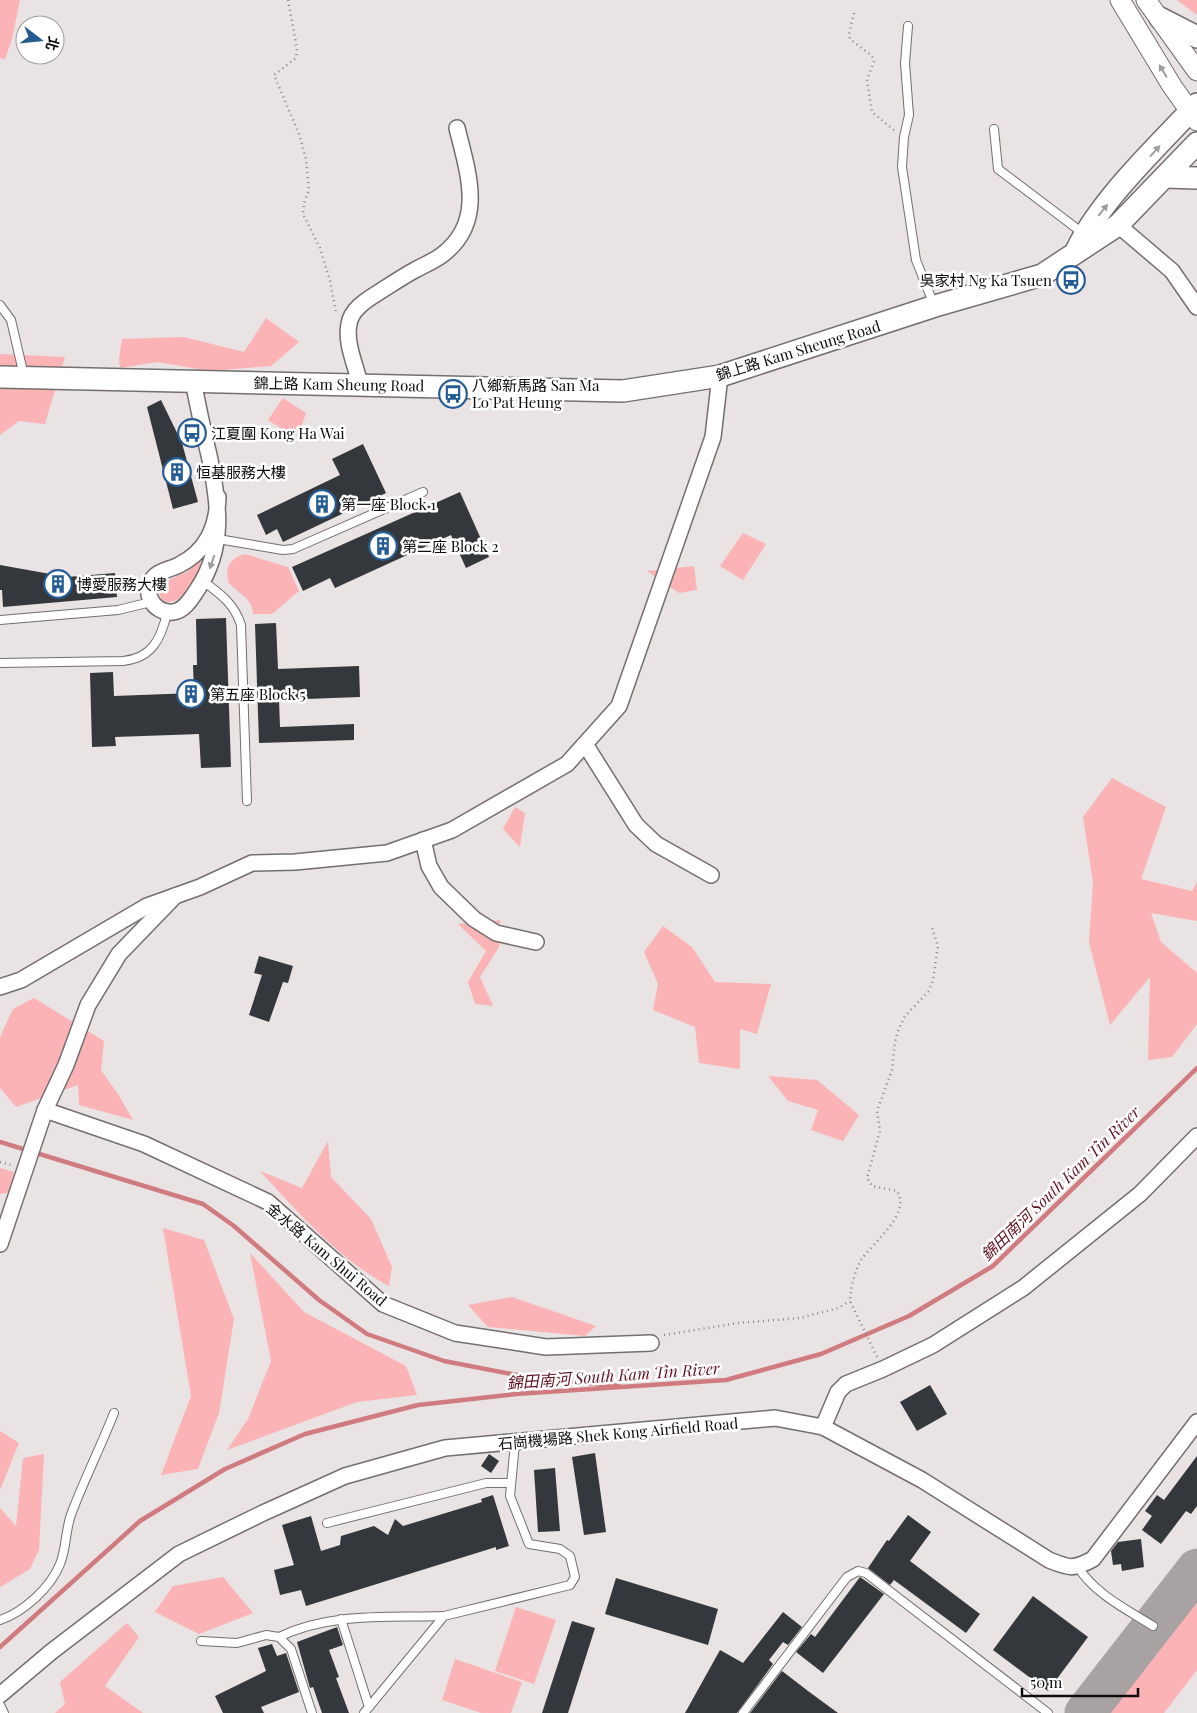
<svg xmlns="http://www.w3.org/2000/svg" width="1197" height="1713" viewBox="0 0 1197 1713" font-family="'Playfair Display','Noto Sans TC',serif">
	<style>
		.green { fill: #fbb3b5 }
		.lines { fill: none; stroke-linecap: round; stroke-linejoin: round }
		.stream { stroke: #d07b7f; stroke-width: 4.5 }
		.taxiway { stroke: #a8a2a2; stroke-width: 41 }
		.building { fill: #34373b }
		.service-casing { stroke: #746e6e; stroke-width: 10 }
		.minor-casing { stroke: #746e6e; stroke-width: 18 }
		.tertiary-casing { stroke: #746e6e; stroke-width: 21 }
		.secondary-casing { stroke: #746e6e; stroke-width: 24 }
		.path { stroke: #8b8686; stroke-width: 2.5; stroke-dasharray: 1 4; stroke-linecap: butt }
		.service { stroke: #fff; stroke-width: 8 }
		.minor { stroke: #fff; stroke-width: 15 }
		.tertiary { stroke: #fff; stroke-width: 19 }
		.secondary { stroke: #fff; stroke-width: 21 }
		.oneway { fill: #9f9e9e }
		.labels { text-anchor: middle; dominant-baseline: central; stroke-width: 5; stroke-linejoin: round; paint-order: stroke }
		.poi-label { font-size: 15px; fill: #0e0c0c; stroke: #fff; text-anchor: start }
		.street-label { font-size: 15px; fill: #0e0c0c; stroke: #fff }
		.water-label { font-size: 16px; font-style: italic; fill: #601320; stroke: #fff }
	</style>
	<rect width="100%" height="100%" fill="#e9e3e3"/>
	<g class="green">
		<polygon points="0,0 20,0 12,39 5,59 0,58"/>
		<polygon points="1177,0 1197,0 1197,15"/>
		<polygon points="266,318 299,342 271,366 209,371 158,362 120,368 119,359 122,339 184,337 244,352"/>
		<polygon points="0,354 65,357 45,424 19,421 0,435"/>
		<polygon points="283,398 306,413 299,434 291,435 268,420"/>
		<polygon points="743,533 766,544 743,580 720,566"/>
		<path d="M245,554L288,567L299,591L272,614H253C253,598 238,594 229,583C224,568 230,558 245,554Z"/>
		<path d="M203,558C197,573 183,609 163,601L158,592L162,583L187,572Z"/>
		<polygon points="694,566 697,590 679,593 647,571"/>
		<polygon points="1112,778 1166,807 1141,879 1192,891 1197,882 1197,921 1151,913 1161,942 1197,973 1197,1024 1172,1057 1148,1060 1150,977 1110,1025 1089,942 1093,883 1083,817"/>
		<polygon points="515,807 525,813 520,847 503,829"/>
		<polygon points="500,920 499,947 480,977 493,1006 475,1004 468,982 486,951 458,924"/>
		<polygon points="663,926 692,947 715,982 771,984 757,1034 740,1029 740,1069 699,1063 695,1027 653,1010 658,984 644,952"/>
		<polygon points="34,998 104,1041 101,1070 118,1094 133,1120 79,1105 78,1085 16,1107 0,1088 0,1037 13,1009"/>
		<polygon points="768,1076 817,1080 859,1115 843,1141 811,1130 818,1110 788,1101"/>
		<path d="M328,1141L331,1177L371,1219L392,1267L389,1286C338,1259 299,1213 260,1171L302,1188Z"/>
		<polygon points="0,1168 14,1172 8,1193 0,1194"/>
		<polygon points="163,1228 204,1240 234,1319 219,1413 198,1469 161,1475 191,1396"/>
		<polygon points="250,1253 304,1312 406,1366 417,1395 357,1402 227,1450 248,1419 271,1361"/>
		<polygon points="512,1297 596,1326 585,1336 488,1327 468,1305"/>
		<polygon points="0,1431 19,1443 0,1490"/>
		<polygon points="44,1454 39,1550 30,1569 0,1587 0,1508 16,1526 23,1458"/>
		<polygon points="223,1577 253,1613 199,1634 155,1612 173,1586"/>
		<polygon points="1197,1585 1197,1670 1164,1713 1099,1713"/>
		<polygon points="516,1607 556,1620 534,1684 495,1671"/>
		<polygon points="127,1623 139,1637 105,1686 143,1713 55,1713 65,1704 60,1682"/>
		<polygon points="455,1659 522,1682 511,1713 481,1713 442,1700"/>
	</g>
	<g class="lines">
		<g class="stream">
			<polyline points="0,1142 203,1204 234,1226 319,1300 367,1334 444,1361 532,1378 619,1386"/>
			<polyline points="0,1647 140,1521 225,1469 305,1434 418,1405 516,1394 726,1380 821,1354 909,1316 993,1266 1197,1068"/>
		</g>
		<polyline class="taxiway" points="1085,1713 1197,1569"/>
	</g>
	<g class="building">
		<polygon points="161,400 182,443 198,502 173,509 147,407"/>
		<polygon points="363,444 386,493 283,542 277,529 266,535 257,515 340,475 332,459"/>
		<polygon points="460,492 489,557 466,568 451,535 335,588 330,578 303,591 292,567"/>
		<polygon points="0,565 67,577 115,573 117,597 3,607 2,590 0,590"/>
		<polygon points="226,618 231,767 201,768 199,734 115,737 116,746 92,747 90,673 113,672 114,696 194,693 193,665 197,665 196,619"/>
		<polygon points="276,623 278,669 359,666 360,697 279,700 280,727 354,724 354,740 259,743 255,624"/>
		<polygon points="259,956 293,966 288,983 283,982 269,1022 249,1015 262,975 254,973"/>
		<polygon points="930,1385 947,1414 917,1431 900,1402"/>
		<polygon points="595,1453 606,1532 584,1535 572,1457"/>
		<polygon points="489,1454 499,1461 491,1473 481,1466"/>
		<polygon points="1197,1456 1197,1506 1191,1514 1186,1511 1161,1544 1142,1530 1152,1516 1145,1511 1157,1495 1164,1500"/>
		<polygon points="555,1468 560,1531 538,1532 534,1470"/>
		<polygon points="493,1495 509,1546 496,1550 496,1547 306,1606 301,1590 280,1595 274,1570 294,1565 282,1525 311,1516 321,1551 340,1545 341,1536 374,1526 388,1535 395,1519 403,1526 482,1502 481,1499"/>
		<polygon points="908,1515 931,1532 910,1561 980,1614 966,1633 894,1580 890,1585 868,1568 887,1540 889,1541"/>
		<polygon points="1141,1539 1144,1567 1122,1571 1121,1564 1113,1565 1111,1551 1118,1542"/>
		<polygon points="860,1577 884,1594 823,1673 796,1652 811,1634 815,1637"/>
		<polygon points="616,1578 718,1609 708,1645 605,1614"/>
		<polygon points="1033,1596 1088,1637 1048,1691 993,1650"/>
		<polygon points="783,1612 802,1627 788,1645 783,1642 769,1660 773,1664 737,1713 685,1713 720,1650 743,1663"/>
		<polygon points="572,1621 595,1628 568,1713 542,1713"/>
		<polygon points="337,1627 343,1645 329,1650 339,1677 336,1678 349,1713 322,1713 313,1687 310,1688 297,1642"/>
		<polygon points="272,1644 277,1656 286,1653 299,1692 261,1707 264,1713 223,1713 215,1696 266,1671 258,1648"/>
		<polygon points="782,1671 808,1691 838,1713 750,1713"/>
	</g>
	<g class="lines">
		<defs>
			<g id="service">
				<polyline points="908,26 905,63 909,115 904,137 902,167 916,260 934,305"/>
				<polyline points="994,129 998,169 1084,234"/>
				<polyline points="0,305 11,320 24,376"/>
				<polyline points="218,539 283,550 293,549 423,492"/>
				<path d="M203,581C220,594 234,603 241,625L247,801"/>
				<polyline points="0,620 118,610 151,602"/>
				<path d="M0,663L123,661C152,658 161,639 167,613"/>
				<polyline points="327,1523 486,1483 510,1483"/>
				<path d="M1078,1567C1095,1594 1126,1609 1153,1626"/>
				<polyline points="341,1619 369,1707"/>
				<path d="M0,1620C24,1612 51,1587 60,1564C67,1547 65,1529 72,1512C85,1478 101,1446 114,1413"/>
				<path d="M279,1637C329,1612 390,1618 444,1616"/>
				<polyline points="201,1641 237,1643 266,1635 279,1637 291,1649 312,1713"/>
				<polyline points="0,1705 4,1713"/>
				<polyline points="364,1713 444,1616 570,1585 575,1577 570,1556 560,1549 529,1544 510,1496 515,1443"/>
				<polyline points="743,1713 847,1577 858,1571 866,1573 1048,1713"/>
			</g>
			<g id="minor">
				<polyline points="1118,225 1172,271 1197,307"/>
				<path d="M193,381C198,406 203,431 209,455C219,503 226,547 197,590C191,599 184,611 173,612C153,614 140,590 155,576C161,570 172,569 179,565C207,551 217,527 218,497"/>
				<path d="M360,384C356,366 345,343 349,324C351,310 365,301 376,294C389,286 402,277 415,270C424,265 434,261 442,255C486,222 468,173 457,128"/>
				<polyline points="585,744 636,825 656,844 711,875"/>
				<polyline points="423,840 429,866 441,887 474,919 496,933 536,942"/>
				<polyline points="0,987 21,980 147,906 200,887 252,863 295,862 387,853 452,830 567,764 619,706 713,437 720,376"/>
				<polyline points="45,1110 144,1144 268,1202 383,1304 455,1333 546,1347 651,1343"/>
				<polyline points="0,1244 45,1110 66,1065 88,1005 119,954 175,896"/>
				<polyline points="823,1427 838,1392 846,1384 883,1369 933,1345 1023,1288 1140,1194 1197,1136"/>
				<path d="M0,1695L51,1652L179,1554L263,1513L345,1476L445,1448L775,1418L823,1427L922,1480L1049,1560C1069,1568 1073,1570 1093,1559L1197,1422"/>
			</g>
			<g id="tertiary">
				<polyline points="1120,0 1172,86 1197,121"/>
				<polyline points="1146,0 1197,71"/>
			</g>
			<g id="secondary">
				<polyline points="1160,18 1197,37"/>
				<polyline points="1165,177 1197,178"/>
				<path d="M1077,249C1102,198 1158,146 1197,104"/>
				<polyline points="0,377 623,391 720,376 935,306 1042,275 1118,225 1197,143"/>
			</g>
		</defs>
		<use href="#service" class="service-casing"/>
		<use href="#minor" class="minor-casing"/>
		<use href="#tertiary" class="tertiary-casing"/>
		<use href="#secondary" class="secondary-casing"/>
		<g class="path">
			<polyline points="288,0 297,49 296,58 274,75 299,134 306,159 309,190 304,203 303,214 320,248 330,281 336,313"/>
			<polyline points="854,13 849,34 850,39 872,56 874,61 867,80 872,112 895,131"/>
			<polyline points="0,1162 11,1165"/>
			<polyline points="664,1335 738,1323 800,1318 838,1308 850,1301"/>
			<path d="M877,1357L850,1301C850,1291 855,1270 861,1260C872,1243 912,1214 897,1191L872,1186L867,1178L880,1131L877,1111L892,1070L895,1041L899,1028L905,1016L929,991L933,980L938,946L931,925"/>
		</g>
		<use href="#service" class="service"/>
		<use href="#minor" class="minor"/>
		<use href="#tertiary" class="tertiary"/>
		<use href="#secondary" class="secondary"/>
	</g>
	<defs><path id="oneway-solid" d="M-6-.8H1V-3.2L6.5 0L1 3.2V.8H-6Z" transform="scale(1.25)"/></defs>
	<g class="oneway">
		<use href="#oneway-solid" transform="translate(1163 71) rotate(-121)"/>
		<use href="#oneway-solid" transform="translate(1155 151) rotate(-48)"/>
		<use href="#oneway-solid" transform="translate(1103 210) rotate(-51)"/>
		<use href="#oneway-solid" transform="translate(212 562) rotate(110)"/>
	</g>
	<defs>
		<symbol id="bus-ring" viewBox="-11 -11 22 22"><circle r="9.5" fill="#fff" stroke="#265c94" stroke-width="1.5"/><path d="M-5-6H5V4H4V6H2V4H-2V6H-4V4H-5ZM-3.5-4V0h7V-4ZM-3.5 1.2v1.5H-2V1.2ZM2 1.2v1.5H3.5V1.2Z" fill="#265c94"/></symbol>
		<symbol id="building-ring" viewBox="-11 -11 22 22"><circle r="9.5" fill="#fff" stroke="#265c94" stroke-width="1.5"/><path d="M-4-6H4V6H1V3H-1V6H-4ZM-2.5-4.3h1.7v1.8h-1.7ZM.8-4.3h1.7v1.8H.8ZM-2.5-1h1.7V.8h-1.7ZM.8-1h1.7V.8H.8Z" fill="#265c94"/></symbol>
	</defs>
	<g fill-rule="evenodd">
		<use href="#bus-ring" x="1055" y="264" width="32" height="32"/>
		<use href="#bus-ring" x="437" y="378" width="32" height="32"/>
		<use href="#bus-ring" x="176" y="417" width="32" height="32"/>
		<use href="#building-ring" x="161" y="456" width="32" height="32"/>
		<use href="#building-ring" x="306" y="488" width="32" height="32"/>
		<use href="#building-ring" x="367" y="530" width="32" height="32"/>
		<use href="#building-ring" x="42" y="568" width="32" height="32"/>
		<use href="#building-ring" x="175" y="678" width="32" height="32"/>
	</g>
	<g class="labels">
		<g class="poi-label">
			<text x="1052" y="280" text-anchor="end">吳家村 Ng Ka Tsuen</text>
			<text x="472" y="385">八鄉新馬路 San Ma<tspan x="472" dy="17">Lo Pat Heung</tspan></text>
			<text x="211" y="433">江夏圍 Kong Ha Wai</text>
			<text x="196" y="472">恒基服務大樓</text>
			<text x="341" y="504">第一座 Block 1</text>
			<text x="402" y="546">第二座 Block 2</text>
			<text x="77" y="584">博愛服務大樓</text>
			<text x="210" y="694">第五座 Block 5</text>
		</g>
		<g class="street-label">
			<text transform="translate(798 350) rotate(-17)">錦上路 Kam Sheung Road</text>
			<text transform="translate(339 384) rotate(1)">錦上路 Kam Sheung Road</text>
			<text transform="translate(327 1254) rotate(40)">金水路 Kam Shui Road</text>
			<text transform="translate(618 1433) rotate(-5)">石崗機場路 Shek Kong Airfield Road</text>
		</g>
		<g class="water-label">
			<text transform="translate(1060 1183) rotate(-44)">錦田南河 South Kam Tin River</text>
			<text transform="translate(613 1375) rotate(-4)">錦田南河 South Kam Tin River</text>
		</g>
	</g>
	<g transform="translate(40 40) rotate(106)"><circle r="24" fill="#ffffff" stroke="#9f9e9e"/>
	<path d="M0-4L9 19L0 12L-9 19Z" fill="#265c94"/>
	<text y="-8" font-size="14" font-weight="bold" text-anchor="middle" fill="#0e0c0c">北</text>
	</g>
	<path d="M1022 1688v8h116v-8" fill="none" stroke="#0e0c0c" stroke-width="2.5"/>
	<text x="1030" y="1688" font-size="15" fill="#0e0c0c" stroke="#ffffff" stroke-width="4" paint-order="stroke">50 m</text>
</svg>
